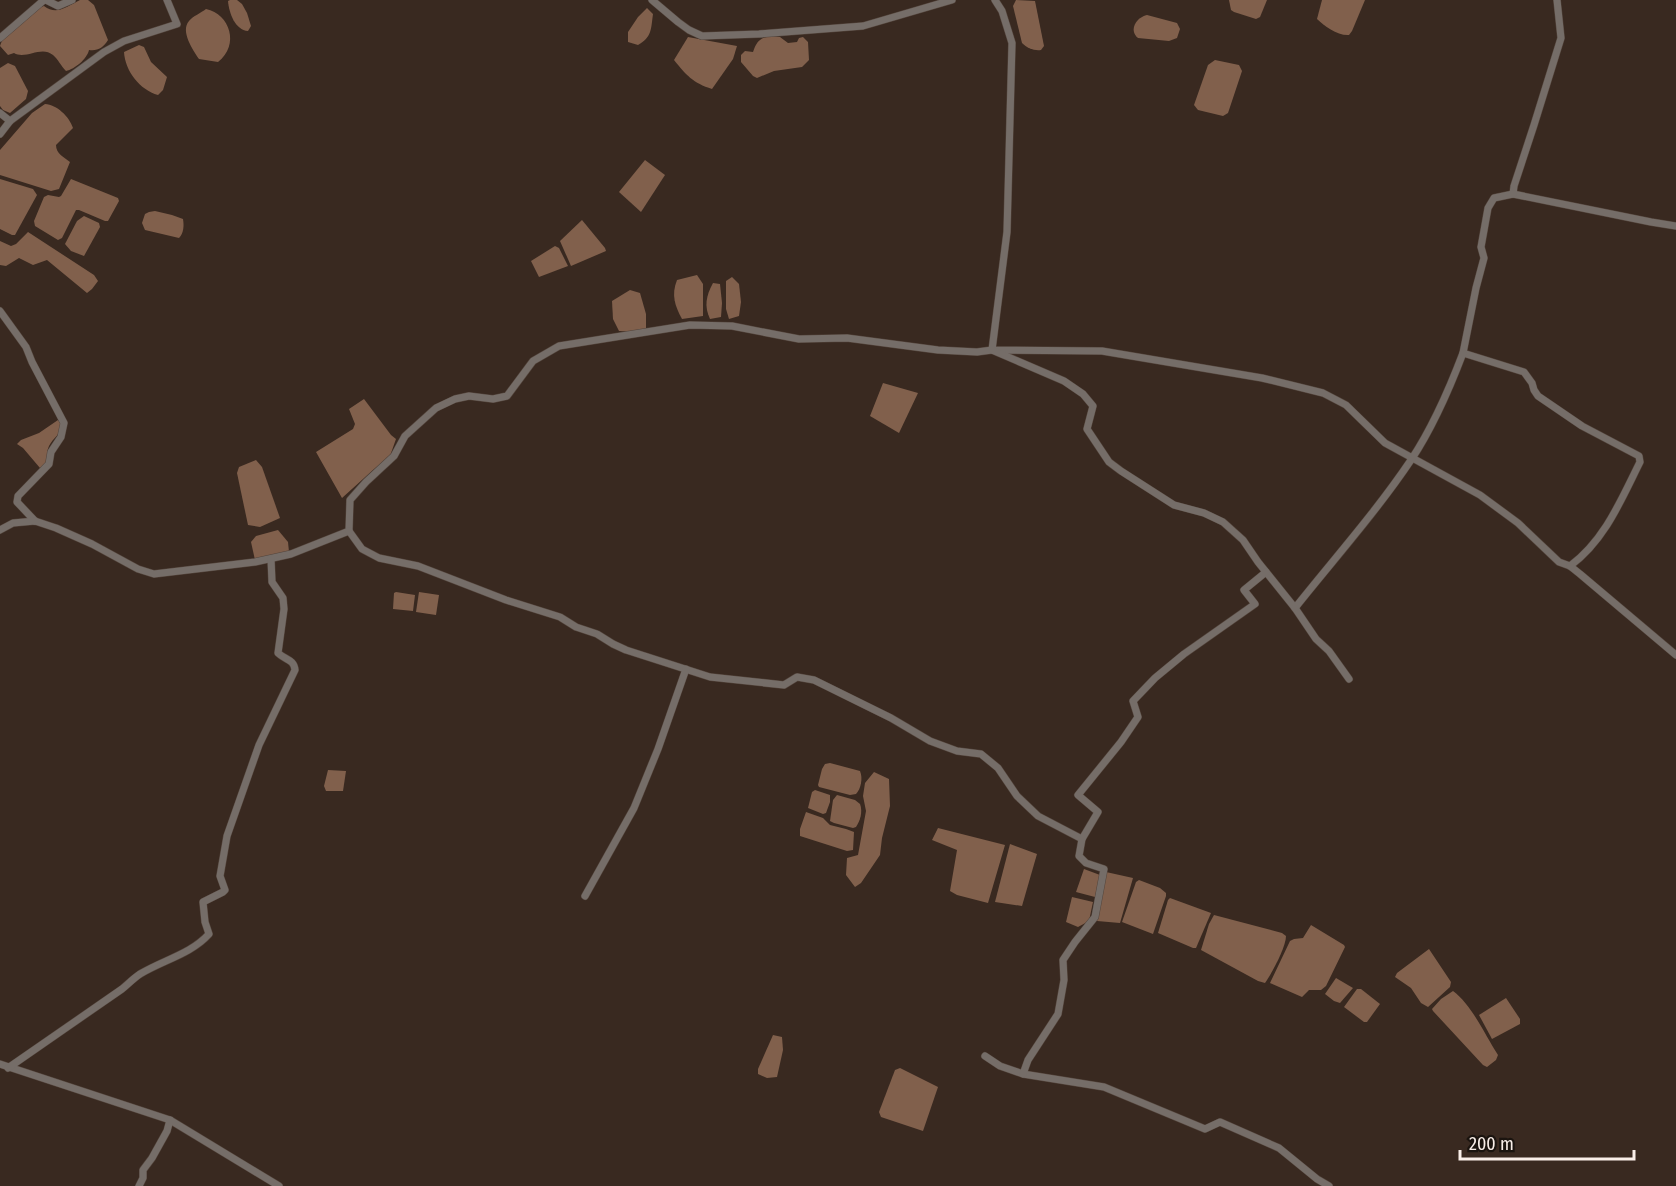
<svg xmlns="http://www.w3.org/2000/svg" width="1676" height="1186" viewBox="0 0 1676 1186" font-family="'Fira Sans Condensed',sans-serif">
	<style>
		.water { fill: #81604c }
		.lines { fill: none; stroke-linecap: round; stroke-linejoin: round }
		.street-casing { stroke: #54453c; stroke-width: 8 }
		.street { stroke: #756d68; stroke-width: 7 }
	</style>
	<rect width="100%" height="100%" fill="#392920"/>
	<g class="water">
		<path d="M80,0H88L94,5L108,40C103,48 98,51 89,50C87,59 75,69 66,71C61,66 58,59 53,55C41,45 26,60 14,53L8,55L0,46C5,30 28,18 41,7L44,6C57,16 67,6 80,0Z"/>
		<path d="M230,0H237L242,4L247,13L251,26L248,31C235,30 229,13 228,1Z"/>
		<path d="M1016,0L1035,1L1044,46L1041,50C1034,51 1027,48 1022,43L1013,6Z"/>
		<polygon points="1229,0 1267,0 1260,17 1256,19 1234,12 1231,10"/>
		<path d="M1322,0H1365L1352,31L1349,35C1338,36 1324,26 1317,19Z"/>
		<path d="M647,8L653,14C651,29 652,37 638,45L628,42V32L638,17Z"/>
		<path d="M206,9C230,14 240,45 218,62L199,59C193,50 180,31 189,21C193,16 201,13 206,9Z"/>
		<path d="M1147,15L1177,23L1180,29L1177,38L1169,41L1138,38C1128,30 1137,17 1147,15Z"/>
		<path d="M773,36L780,37L788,43L797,42L799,38L803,37L808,42L809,60L802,67L774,71L757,78L753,76L741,62V55L745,51L753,52C757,40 761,37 773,36Z"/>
		<path d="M688,37L737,46L733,59L712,89C693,83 686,75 674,60Z"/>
		<path d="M139,45L144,47L151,62L167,77L163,90L158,95C140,90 125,71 124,52Z"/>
		<polygon points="1215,60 1239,65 1242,71 1228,113 1223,116 1198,110 1194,105 1208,65"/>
		<polygon points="8,63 15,66 28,91 26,99 10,113 3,110 0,106 0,68"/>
		<path d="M45,104C57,105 69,116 73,128L56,145C56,154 64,157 70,162L59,189L51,191L0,175V150L32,113Z"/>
		<polygon points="645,160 665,175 641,212 619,192"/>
		<polygon points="0,179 33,189 37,195 15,235 12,235 0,229"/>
		<polygon points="71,179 118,198 119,201 108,221 105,221 79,210 76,210 62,238 58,240 35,226 34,221 44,197 48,195 59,197 61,196"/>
		<path d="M155,211L172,215L183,219C184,225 184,233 179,238L145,230L142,223L145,214L149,212Z"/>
		<polygon points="84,216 99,223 100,227 84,256 71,251 65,244 77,221"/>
		<polygon points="582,220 605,248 606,251 571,266 560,241"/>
		<polygon points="28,232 94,275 98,281 92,289 87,293 47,260 33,265 19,258 6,266 0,265 0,241 11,246 16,244"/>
		<polygon points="555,246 559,248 568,266 539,277 531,261"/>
		<path d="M697,275L703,284V316L682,319C675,306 671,295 677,280Z"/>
		<polygon points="732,277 739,284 741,302 739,316 729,319 726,309 726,281"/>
		<path d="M713,283L720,284L722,303L721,317L710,319C704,306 706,296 713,283Z"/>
		<polygon points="630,290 640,293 646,314 646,329 634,332 619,331 613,319 612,301"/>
		<polygon points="883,383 918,393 899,433 870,416"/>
		<polygon points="364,399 391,435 396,439 390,456 373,470 342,498 316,452 353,429 355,424 349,409"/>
		<path d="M58,420L62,425C61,434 53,438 49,446C45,455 50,464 40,468L23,448L17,444L21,440L39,433Z"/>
		<polygon points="256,460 262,467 280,518 260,527 248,525 237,473 239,467"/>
		<polygon points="278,530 288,542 289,552 255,560 251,542 256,536"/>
		<polygon points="396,592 415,595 413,611 393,609 394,593"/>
		<polygon points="419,592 439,595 436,615 416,612"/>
		<path d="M830,763L860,771C863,778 861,789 856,794L850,795L819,787L818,785L822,769L825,764Z"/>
		<polygon points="328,770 346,771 343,791 326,791 324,786"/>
		<polygon points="874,772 889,779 890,806 882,838 880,855 861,883 855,887 846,875 847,858 858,855 866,811 863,796 865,783"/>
		<polygon points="815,790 830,795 830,802 826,813 823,814 808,808 812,792"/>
		<path d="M837,795L855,800L860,804C863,812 860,821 856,827L853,828L834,823L830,821L833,800Z"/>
		<polygon points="806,812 823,818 830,825 846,829 854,832 853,850 847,851 800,836 800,829"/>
		<polygon points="938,828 1005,845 988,903 957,895 950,891 957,850 932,840"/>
		<polygon points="1010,844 1037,854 1022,906 995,902"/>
		<polygon points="1084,869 1100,875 1095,897 1076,892"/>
		<polygon points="1106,872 1133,878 1120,923 1097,921"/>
		<polygon points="1139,880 1160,888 1166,893 1166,896 1153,934 1122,922 1136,882"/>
		<polygon points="1072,897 1093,902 1089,921 1078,927 1066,922"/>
		<polygon points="1170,898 1211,913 1196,948 1193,948 1158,933 1168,900"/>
		<path d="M1214,915L1282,933L1286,936C1286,947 1272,973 1265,983L1258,981L1201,950L1209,924Z"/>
		<polygon points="1311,925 1344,945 1345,947 1326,986 1321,990 1309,990 1302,997 1270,983 1290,941 1294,939 1303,938"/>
		<polygon points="1429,949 1451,982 1450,987 1428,1007 1421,1003 1411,988 1395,977 1397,973"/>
		<polygon points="1336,978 1353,988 1340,1003 1334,1001 1325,994"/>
		<polygon points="1357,989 1361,989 1380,1004 1367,1022 1364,1022 1344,1007"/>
		<path d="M1453,991C1472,1005 1485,1035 1498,1055L1496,1060L1487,1067L1483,1065L1433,1011L1432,1009L1441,999Z"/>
		<polygon points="1506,998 1520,1019 1520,1024 1492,1039 1479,1015"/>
		<polygon points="773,1035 782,1037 783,1050 777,1077 767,1078 758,1074 758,1069"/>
		<polygon points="900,1068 938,1087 923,1131 881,1117 879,1112 895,1070"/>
	</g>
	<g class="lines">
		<defs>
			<g id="street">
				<polyline points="46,0 58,6 72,0"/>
				<polyline points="652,0 678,22 689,30 702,36 759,34 863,26 952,0"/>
				<polyline points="995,0 1002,11 1012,43 1007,232 992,350 1102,351 1262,378 1323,393 1346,405 1385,443 1480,495 1518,523 1559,562 1570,566 1580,574 1676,655"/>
				<polyline points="1557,0 1561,38 1534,125 1514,186 1513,194 1651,222 1676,226"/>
				<polyline points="0,38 44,0"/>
				<polyline points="0,113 10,121 104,52 124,41 177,24 167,0"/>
				<polyline points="0,134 10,121"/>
				<path d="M1513,194L1494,198L1488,208L1481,247L1484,258L1476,288L1463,353L1524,372L1532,383L1534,390L1538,396L1582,426L1639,456L1640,462C1621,500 1605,540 1570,566"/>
				<polyline points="0,311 26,347 32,362 64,423 61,437 51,452 49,464 18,496 17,502 35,521"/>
				<polyline points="0,530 13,523 35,521 56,528 92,544 138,569 154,574 255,562 291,554 349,531 350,500 366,482 394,456 405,436 436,408 455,399 469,396 493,399 507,396 533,361 559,346 690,325 732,326 799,339 847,338 938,350 977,352 992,350 1064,381 1083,394 1093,406 1087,429 1109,462 1121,471 1174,505 1204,513 1223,522 1243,540 1258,562 1295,608 1316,639 1329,651 1349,679"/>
				<polyline points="349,531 362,549 379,558 418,566 506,600 560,617 576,627 597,634 613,644 626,650 710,677 784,685 797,677 814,680 891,718 930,741 957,751 981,754 998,768 1017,796 1038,816 1082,839"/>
				<path d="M1295,608C1334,559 1376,512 1411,460C1433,427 1449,390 1463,353"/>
				<polyline points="585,896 634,808 658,749 686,669"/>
				<polyline points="985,1056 1000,1066 1023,1074 1104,1087 1205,1129 1220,1122 1279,1148 1317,1179 1329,1186"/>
				<polyline points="0,1064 170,1120 279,1186"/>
				<path d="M8,1068L122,989C128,984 134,978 140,974C163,960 191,954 209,934L205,922L203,902L223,892L225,890L220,876L227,836L259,745L295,670C294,659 285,660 278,653L284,609L283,598L272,582L271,559"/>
				<polyline points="1023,1074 1028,1060 1058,1014 1064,980 1063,960 1075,942 1095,917 1104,869 1086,863 1079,856 1082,839 1098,812 1078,795 1121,742 1138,717 1133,701 1155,678 1184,654 1255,604 1244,590 1266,572"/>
				<polyline points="139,1186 143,1178 143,1170 152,1158 167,1131 170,1120"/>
			</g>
		</defs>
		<use href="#street" class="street-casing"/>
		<use href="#street" class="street"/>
	</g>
	<path d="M1460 1150v9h174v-9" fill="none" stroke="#f9eee8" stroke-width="3"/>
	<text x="1469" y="1150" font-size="18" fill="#f9eee8" stroke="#1b140f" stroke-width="4.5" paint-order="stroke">200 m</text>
</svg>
